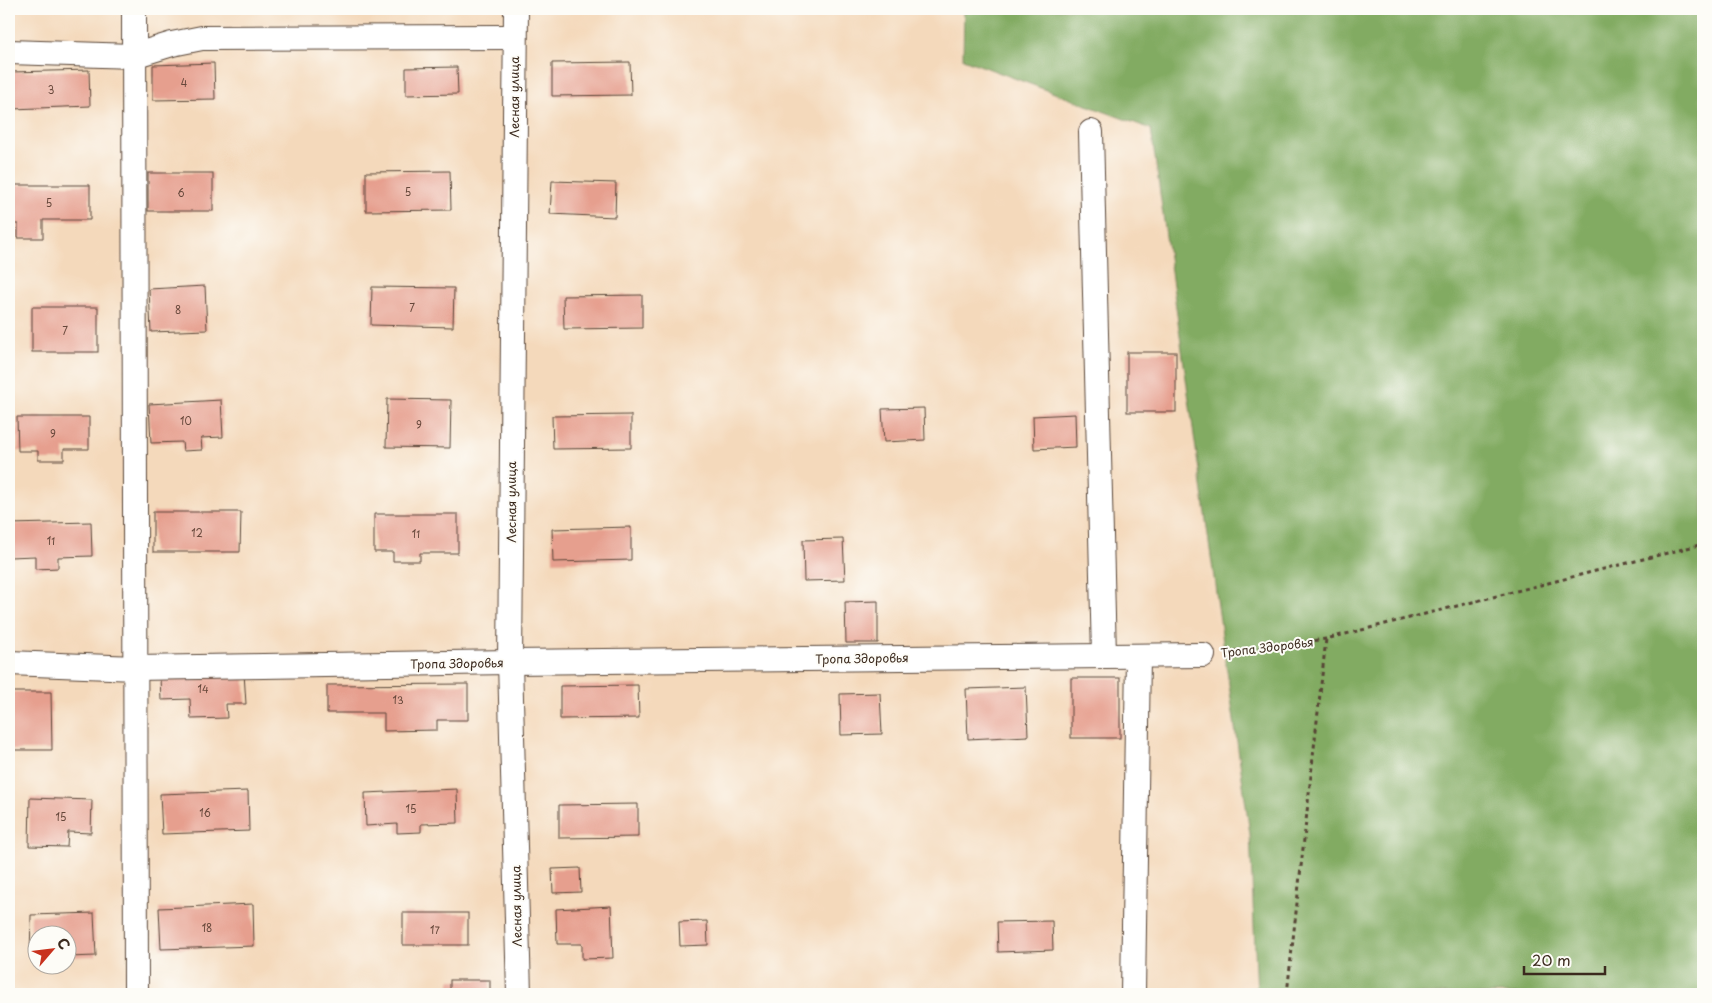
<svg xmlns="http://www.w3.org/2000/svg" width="1712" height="1003" viewBox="0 0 1712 1003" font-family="'Playpen Sans',sans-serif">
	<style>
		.forest { fill: #82ab62; stroke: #5e6a40 }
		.building { fill: #e69f8e }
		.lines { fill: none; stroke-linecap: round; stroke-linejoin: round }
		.minor-casing { stroke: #574436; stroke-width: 26 }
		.path { stroke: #574436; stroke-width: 3; stroke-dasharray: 4 4; stroke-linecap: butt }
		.minor { stroke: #fff; stroke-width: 24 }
		.labels { text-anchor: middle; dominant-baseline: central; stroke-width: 4; stroke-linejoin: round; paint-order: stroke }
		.number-label { font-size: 10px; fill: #66473a }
		.street-label { font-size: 12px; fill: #3b2a1e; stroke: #fdfcf7 }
	</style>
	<rect width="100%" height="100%" fill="#fdfcf7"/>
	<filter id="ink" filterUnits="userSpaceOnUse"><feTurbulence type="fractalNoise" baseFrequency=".02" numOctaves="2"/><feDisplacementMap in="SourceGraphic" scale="10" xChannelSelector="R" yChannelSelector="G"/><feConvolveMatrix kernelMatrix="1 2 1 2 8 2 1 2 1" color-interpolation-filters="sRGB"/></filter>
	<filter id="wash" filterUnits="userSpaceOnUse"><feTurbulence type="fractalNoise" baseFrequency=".0096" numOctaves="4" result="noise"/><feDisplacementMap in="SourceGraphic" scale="20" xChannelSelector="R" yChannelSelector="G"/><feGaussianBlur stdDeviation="1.12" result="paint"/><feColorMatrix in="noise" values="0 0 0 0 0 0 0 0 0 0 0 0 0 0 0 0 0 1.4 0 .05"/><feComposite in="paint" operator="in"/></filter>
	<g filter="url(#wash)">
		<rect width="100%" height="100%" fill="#f4d9bb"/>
		<polygon class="forest" points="964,9 1703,9 1703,994 1257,994 1250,834 1151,129 963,59"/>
		<g id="blocks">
			<g class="building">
				<polygon points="630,62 631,95 552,96 552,63"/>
				<polygon points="214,63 215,99 153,100 153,65"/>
				<polygon points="457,67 458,94 406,95 406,68"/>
				<polygon points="89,70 90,106 12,109 11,72"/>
				<polygon points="450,171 451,210 366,211 366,172"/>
				<rect x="148" y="173" width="65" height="38"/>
				<polygon points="552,181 616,183 615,217 550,214"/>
				<polygon points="9,185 90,185 90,220 43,220 43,238 18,238 18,224 9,224"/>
				<polygon points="205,286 207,330 151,332 149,289"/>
				<polygon points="372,287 454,288 453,327 371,325"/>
				<polygon points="642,295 642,328 564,329 563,296"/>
				<rect x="32" y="307" width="66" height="45"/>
				<rect x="1127" y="352" width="49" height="60"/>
				<polygon points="387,399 451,400 450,448 386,447"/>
				<polygon points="221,400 223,437 201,438 202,450 183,451 182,442 151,443 149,404"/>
				<polygon points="924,408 925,440 884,442 882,409"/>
				<polygon points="1075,414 1076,447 1034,449 1033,416"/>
				<polygon points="631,415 631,448 553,449 552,416"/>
				<polygon points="17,417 89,417 89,449 64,449 64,460 38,460 38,451 18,451"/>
				<polygon points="153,512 241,512 240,552 153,552"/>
				<polygon points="374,514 458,514 458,553 420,553 420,561 393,561 393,552 374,552"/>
				<polygon points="91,522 92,556 58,557 58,568 35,569 35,556 10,557 10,524"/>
				<polygon points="631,527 631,560 553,562 552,529"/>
				<polygon points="843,539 845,580 804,581 803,540"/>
				<polygon points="878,601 878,643 846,643 845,602"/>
				<polygon points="244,673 246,704 226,704 227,718 191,719 190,699 161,700 160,677"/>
				<rect x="1071" y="678" width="49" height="60"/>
				<polygon points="468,684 468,720 437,720 437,730 384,731 384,713 327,713 327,685"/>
				<polygon points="638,685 639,718 560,719 560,686"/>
				<polygon points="1026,687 1028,736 968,739 966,689"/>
				<polygon points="9,692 51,692 52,750 9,750"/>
				<polygon points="880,693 882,734 841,735 840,694"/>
				<polygon points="457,789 458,823 421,824 421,832 397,833 397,824 366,826 365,793"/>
				<polygon points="248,791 249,831 162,834 160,794"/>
				<polygon points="30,798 92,800 91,833 68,832 67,847 29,846"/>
				<polygon points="638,804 638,837 559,838 559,805"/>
				<polygon points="580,868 581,892 553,893 552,869"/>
				<polygon points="253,904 254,946 161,949 159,908"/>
				<polygon points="611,906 613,958 582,959 582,944 557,944 556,909"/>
				<polygon points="94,913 96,956 68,957 68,936 38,936 38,957 30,958 31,915"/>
				<rect x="403" y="913" width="65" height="32"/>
				<polygon points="707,921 708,945 680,946 679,922"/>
				<polygon points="1052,921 1053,950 998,952 997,922"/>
				<rect x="450" y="980" width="40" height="14"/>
			</g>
		</g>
	</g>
	<g filter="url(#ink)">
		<use href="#blocks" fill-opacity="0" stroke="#574436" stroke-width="1"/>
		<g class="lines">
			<defs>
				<g id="minor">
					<polyline points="134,9 136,994"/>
					<polyline points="516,9 510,662 519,994"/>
					<polyline points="9,52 133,56 172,44 202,38 514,37"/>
					<polyline points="1091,132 1104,656"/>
					<polyline points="9,663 135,668 510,662 1203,655"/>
					<polyline points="1133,994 1138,656"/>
				</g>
			</defs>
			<use href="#minor" class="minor-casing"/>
			<g class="path">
				<polyline points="1227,652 1326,639 1703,544"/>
				<polyline points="1287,994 1326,639"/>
			</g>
			<use href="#minor" class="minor"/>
		</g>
	</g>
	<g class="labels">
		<g class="number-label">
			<text x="184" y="82">4</text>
			<text x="51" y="89">3</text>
			<text x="408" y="191">5</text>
			<text x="181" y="192">6</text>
			<text x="49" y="202">5</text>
			<text x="412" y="307">7</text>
			<text x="178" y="309">8</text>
			<text x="65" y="330">7</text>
			<text x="186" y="420">10</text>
			<text x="419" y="424">9</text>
			<text x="53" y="433">9</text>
			<text x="197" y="532">12</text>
			<text x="416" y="533">11</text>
			<text x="51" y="540">11</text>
			<text x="203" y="688">14</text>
			<text x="398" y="699">13</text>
			<text x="411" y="808">15</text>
			<text x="205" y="812">16</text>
			<text x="61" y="816">15</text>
			<text x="207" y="927">18</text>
			<text x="435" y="929">17</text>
		</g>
		<g class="street-label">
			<text transform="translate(514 97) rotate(-90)">Лесная улица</text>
			<text transform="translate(511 502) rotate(-90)">Лесная улица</text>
			<text transform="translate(1267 647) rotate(-7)">Тропа Здоровья</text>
			<text transform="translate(862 658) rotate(-1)">Тропа Здоровья</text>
			<text transform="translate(457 663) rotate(-1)">Тропа Здоровья</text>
			<text transform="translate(516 906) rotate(-91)">Лесная улица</text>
		</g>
	</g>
	<rect width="1712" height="1003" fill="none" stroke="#fdfcf7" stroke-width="30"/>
	<g transform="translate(52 950) rotate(62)"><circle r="24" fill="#fdfcf7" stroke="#afa8a0"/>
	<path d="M0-4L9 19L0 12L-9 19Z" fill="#c8321e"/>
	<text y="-8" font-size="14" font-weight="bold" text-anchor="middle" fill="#3b2a1e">С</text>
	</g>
	<path d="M1524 966v8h81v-8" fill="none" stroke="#3b2a1e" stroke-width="2.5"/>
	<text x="1532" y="966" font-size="15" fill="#3b2a1e" stroke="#fdfcf7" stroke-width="4" paint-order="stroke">20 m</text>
</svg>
